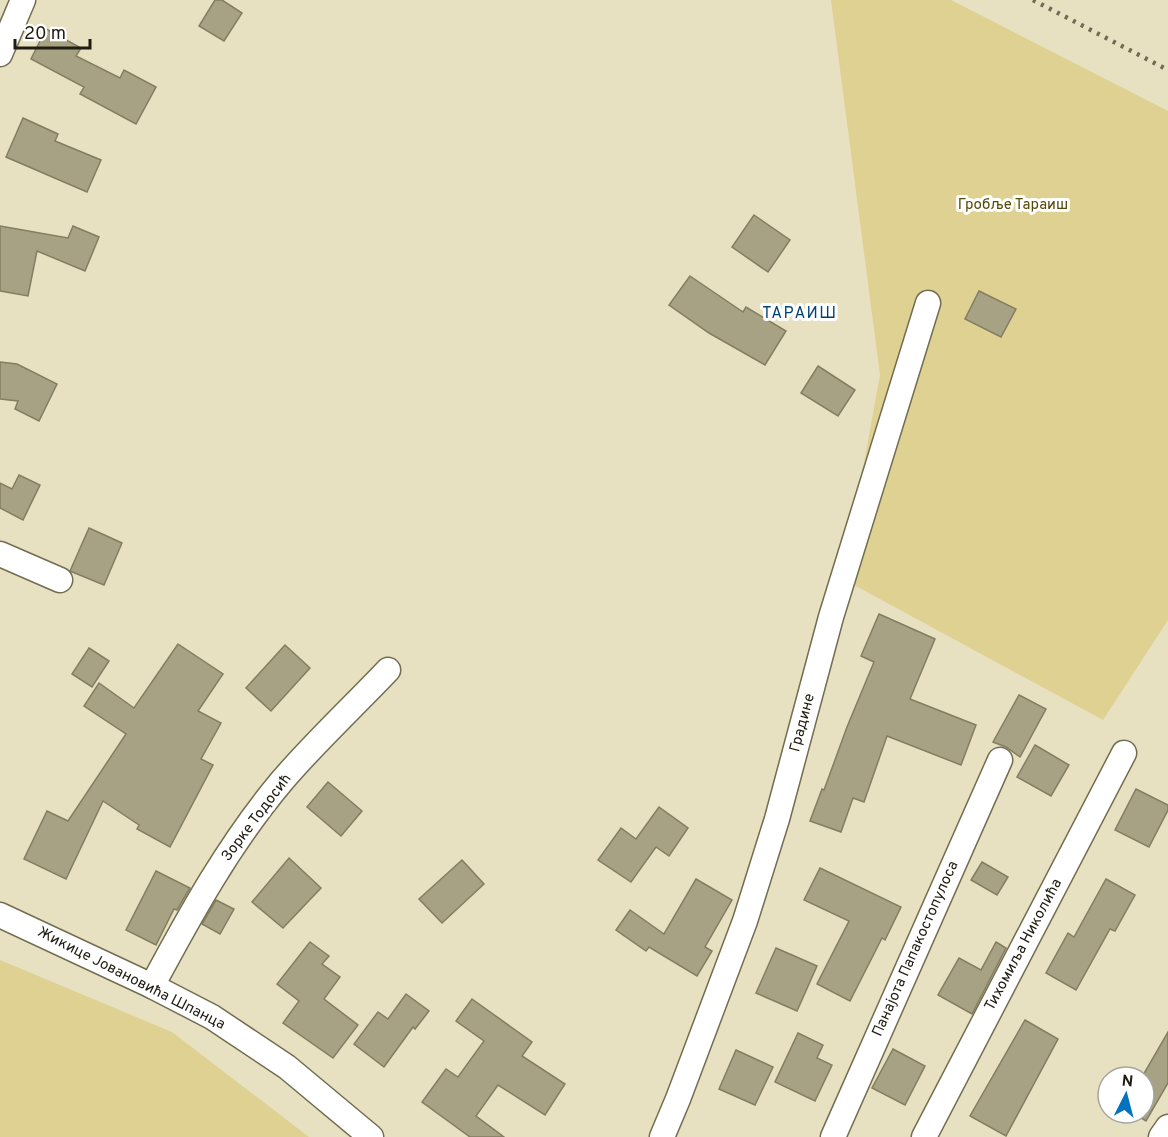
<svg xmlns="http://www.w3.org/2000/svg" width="1168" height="1137" viewBox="0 0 1168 1137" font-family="Overpass,sans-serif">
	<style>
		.green { fill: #ded192 }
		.building { fill: #a7a284; stroke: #837d61; stroke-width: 1.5 }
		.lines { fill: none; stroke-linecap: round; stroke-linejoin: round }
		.minor-casing { stroke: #726d51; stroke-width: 27 }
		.minor { stroke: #fff; stroke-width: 24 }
		.rail { stroke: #6f6b57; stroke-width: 4.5; stroke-dasharray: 3 6; stroke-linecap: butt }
		.labels { text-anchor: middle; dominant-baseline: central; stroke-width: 6; stroke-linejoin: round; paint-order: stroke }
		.park-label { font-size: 15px; fill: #554907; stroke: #fff }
		.street-label { font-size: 15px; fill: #1f1c11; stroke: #fff }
		.neighbourhood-label { font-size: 16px; letter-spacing: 1.5px; fill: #004272; stroke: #fff }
	</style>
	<rect width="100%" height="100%" fill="#e7e1c1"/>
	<g class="green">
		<polygon points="831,0 951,0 1168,111 1168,620 1103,720 843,579 880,375"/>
		<polygon points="0,960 172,1032 309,1137 0,1137"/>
	</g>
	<g class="building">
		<polygon points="215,0 222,0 242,13 224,41 199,26"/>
		<polygon points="46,29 81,48 76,56 120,78 124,70 156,87 136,124 80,94 84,87 31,59"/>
		<polygon points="23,118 58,134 55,141 101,160 87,192 6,157"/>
		<polygon points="754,215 790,240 768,272 732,247"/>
		<polygon points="0,226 68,238 73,226 99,237 85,271 37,251 28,296 0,291"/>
		<polygon points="690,276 743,312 746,307 786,331 765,365 709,333 669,305"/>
		<polygon points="979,291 1016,309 1001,337 965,319"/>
		<polygon points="0,362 17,364 57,384 39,421 15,409 18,401 0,399"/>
		<polygon points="818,366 855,390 838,416 801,393"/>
		<polygon points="19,475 40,485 23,520 0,508 0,483 12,489"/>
		<polygon points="89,528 122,543 104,585 70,571"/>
		<polygon points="879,614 935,639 910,699 976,725 961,765 887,736 864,802 853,798 841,832 810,821 822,789 824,790 847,727 874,662 861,656"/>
		<polygon points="178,644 223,674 198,711 221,723 201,759 213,765 170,847 137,829 139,825 103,801 66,879 24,859 47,811 68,821 126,734 84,706 99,683 134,708"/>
		<polygon points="285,645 310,668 271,711 246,688"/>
		<polygon points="89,648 109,661 92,687 72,674"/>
		<polygon points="1019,695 1046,709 1020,757 1006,747 993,742"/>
		<polygon points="1035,745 1069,765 1051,796 1017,777"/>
		<polygon points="328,782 362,811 341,836 307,807"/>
		<polygon points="1136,789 1168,805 1168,810 1149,847 1115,830"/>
		<polygon points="659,807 688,828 669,856 656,847 631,882 598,860 621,828 636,839"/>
		<polygon points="289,858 321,888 283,928 252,902"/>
		<polygon points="462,860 484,884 442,923 419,899"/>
		<polygon points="982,862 1008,877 997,895 971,880"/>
		<polygon points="820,868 901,907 885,940 882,938 850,1001 817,984 849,921 804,900"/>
		<polygon points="156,871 190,888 177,910 174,909 156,945 126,930"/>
		<polygon points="696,879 732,900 705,947 712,951 697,976 649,947 646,951 616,930 630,910 664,934"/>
		<polygon points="1106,879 1135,895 1115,931 1110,929 1076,990 1046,973 1068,933 1074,937"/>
		<polygon points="216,900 234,909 220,934 202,924"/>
		<polygon points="310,942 329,956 322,964 340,977 324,999 358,1025 333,1058 283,1023 299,1001 277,984"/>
		<polygon points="996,942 1006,948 972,1014 938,995 959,958 981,970"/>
		<polygon points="776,948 817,966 797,1011 756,993"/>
		<polygon points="406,994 429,1011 415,1029 413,1027 384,1067 354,1044 378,1012 388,1019"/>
		<polygon points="472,999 532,1042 522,1056 565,1084 545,1115 498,1085 476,1116 504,1137 470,1137 422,1102 446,1069 458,1077 484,1041 456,1021"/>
		<polygon points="1025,1020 1058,1039 1006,1136 970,1116"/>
		<polygon points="1168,1032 1168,1083 1146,1121 1133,1113 1144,1113 1144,1077 1142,1077"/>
		<polygon points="798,1033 823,1045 817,1058 832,1065 815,1101 775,1082"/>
		<polygon points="893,1049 925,1066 905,1105 872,1088"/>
		<polygon points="736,1050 773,1067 755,1105 719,1089"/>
	</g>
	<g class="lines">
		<defs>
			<g id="minor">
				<polyline points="0,54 23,0"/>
				<polyline points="0,554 60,580"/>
				<polyline points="0,915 152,986 212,1017 287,1067 371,1137"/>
				<path d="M152,986C190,915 229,844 281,782C314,743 353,707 388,670"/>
				<polyline points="662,1137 678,1099 745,921 777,819 831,617 928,303"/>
				<polyline points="833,1137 1000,760"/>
				<polyline points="924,1137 1124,753"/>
				<polyline points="1161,1137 1168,1127"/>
			</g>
		</defs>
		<use href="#minor" class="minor-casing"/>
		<use href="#minor" class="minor"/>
		<polyline class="rail" points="1033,0 1168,70"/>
	</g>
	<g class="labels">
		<g class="park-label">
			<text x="1013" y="205">Гробље Тараиш</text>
		</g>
		<g class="street-label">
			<text transform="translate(803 723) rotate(-75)">Градине</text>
			<text transform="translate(257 818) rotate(-53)">Зорке Тодосић</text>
			<text transform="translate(1024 945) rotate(-62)">Тихомиља Николића</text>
			<text transform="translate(916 949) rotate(-66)">Панајота Папакостопулоса</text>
			<text transform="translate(131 979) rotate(27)">Жикице Јовановића Шпанца</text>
		</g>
		<g class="neighbourhood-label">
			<text x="800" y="314">ТАРАИШ</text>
		</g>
	</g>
	<g transform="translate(1126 1095) rotate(6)"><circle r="28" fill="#ffffff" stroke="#a5a4a0" stroke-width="1.5"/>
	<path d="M0-4.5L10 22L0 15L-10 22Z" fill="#0473bd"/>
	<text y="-9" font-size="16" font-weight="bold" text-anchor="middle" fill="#1f1c11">N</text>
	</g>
	<path d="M15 39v9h75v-9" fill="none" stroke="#1f1c11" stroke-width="3"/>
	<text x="24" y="39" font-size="18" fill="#1f1c11" stroke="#ffffff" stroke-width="4.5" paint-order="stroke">20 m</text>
</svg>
